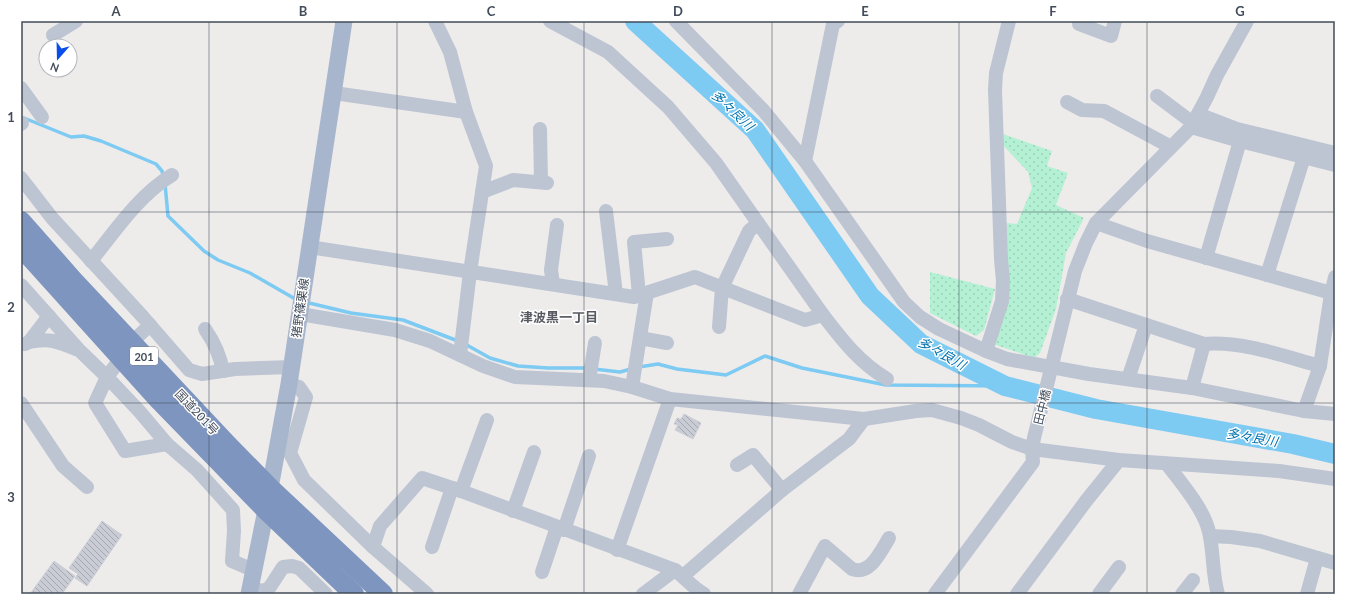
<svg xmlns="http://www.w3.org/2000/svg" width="1356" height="615" viewBox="0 0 1356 615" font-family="Lato,'Noto Sans JP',sans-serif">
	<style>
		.grass { fill: url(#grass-dots) }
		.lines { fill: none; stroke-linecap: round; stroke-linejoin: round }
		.stream { stroke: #7dcaf2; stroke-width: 3.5 }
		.river { stroke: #7dcaf2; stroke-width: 20 }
		.building { fill: url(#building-back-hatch); stroke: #ced0d8 }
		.minor { stroke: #bdc5d2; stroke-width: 14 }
		.major { stroke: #a8b6cd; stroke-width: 17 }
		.highway { stroke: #7e95bf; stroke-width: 20 }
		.grid { fill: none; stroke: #424c5a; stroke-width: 1; stroke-opacity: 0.55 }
		.labels { text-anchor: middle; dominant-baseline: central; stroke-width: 3; stroke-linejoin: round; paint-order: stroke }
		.shield { fill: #fff; stroke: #7b828c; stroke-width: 1 }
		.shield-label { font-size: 11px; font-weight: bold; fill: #424c5a }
		.street-label { font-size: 12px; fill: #424c5a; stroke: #fff }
		.water-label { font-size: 13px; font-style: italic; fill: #0173ae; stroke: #fff }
		.neighbourhood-label { font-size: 13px; font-weight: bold; fill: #575a61; stroke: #fff }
		.neatline { fill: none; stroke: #424c5a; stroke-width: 1.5 }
		.grid-label { font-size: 13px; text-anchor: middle; font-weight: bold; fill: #424c5a }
	</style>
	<defs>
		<pattern id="grass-dots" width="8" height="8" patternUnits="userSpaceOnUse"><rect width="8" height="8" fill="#b4f1d4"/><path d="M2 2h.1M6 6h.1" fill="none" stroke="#9cd0b8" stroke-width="1.8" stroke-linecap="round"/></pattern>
		<pattern id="building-back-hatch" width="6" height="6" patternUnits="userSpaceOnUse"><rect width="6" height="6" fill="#c9ccd4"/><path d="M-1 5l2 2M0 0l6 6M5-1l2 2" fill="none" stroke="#a5a8af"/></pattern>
	</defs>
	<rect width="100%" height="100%" fill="#eeebeb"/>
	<g class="grass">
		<polygon points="1003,134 1052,151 1047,166 1068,173 1056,205 1084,218 1066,253 1056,309 1040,353 1034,358 993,344 1007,294 1007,223 1017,224 1032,188 1028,172 1001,143"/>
		<polygon points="930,272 995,289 984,330 976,336 930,313"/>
	</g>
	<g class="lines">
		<g class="stream">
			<polyline points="24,118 71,137 84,136 101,141 156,164 162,171 163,176"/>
			<polyline points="165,184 168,216 204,251 218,260 250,273 297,300"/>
			<polyline points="305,302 351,313 403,320 458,341"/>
			<polyline points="465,344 490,358 518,366 548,368 588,368"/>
			<polyline points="639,367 658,364 677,369 726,375 765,356 802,368 886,385 1005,386"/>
			<polyline points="594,369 620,372 631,369"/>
		</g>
		<polyline class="river" points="635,21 755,130 870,296 921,344 1005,386 1096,409 1293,444 1335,454"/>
	</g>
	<g class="building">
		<polygon points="684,414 701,423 693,439 675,430 678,425 674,424 677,418 681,419"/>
		<polygon points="102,521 122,535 87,586 75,578 78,574 69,568"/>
		<polygon points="54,561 75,576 62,594 30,594"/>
	</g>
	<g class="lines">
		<g class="minor">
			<polyline points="550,21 608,52 668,107 716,163 758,223"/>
			<polyline points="676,21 763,110 805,161 904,302 920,317 939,329 986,351 1007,359 1089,374 1192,388 1304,411 1335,414"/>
			<polyline points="1079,24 1111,36 1115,21"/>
			<polyline points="53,35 76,21"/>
			<polyline points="21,88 42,117"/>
			<polyline points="334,93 466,112 450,52 435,21"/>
			<polyline points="1157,96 1193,123"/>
			<polyline points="1067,102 1082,110 1104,111 1171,147"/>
			<polyline points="1198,114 1237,129 1335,153"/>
			<polyline points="21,124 22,123"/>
			<polyline points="1191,127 1240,141 1335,165"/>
			<polyline points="540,129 541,182"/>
			<polyline points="805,161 833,24 838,21"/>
			<polyline points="21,178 52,218 143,317 189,370 202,374 235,369 291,367"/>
			<polyline points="482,192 513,180 547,183"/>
			<polyline points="606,211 616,294"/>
			<polyline points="1096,223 1147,241 1335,294"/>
			<polyline points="309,247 634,297 695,277 805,320 823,315 758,223 749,231 722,288 719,327"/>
			<polyline points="1206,258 1240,141"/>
			<path d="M91,261C115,231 139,195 172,175"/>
			<polyline points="1267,275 1304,157"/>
			<polyline points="553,284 551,270 557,225"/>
			<polyline points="21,285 78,349 107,377 140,412 167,444 197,470 233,510 234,531 232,561 253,570"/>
			<polyline points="639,295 634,242 667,239"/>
			<path d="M1067,299L1204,344C1243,341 1283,356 1320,366"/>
			<polyline points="300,314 395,330 430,341 483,366 515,377 604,381 632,387 670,399 864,419 916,411 932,410 961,418 979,425 1012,442 1032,449 1119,460 1279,471 1335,479"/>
			<path d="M823,315C842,340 860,363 887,379"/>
			<path d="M205,329C214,342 220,355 223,371"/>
			<polyline points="640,338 667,343"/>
			<path d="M29,342C49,338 57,341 76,349"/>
			<polyline points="132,342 150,325"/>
			<polyline points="25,344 29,342 49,316"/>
			<polyline points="986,351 1002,301 1003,281 1001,259 995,90 996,73 1009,21"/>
			<polyline points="460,355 470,272 486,166 466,112"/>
			<polyline points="121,358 107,377 95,403 125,451 167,444"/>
			<polyline points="1128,379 1146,325"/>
			<polyline points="589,380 595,343"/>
			<polyline points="289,384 299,387 306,397 290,453 304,480 373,547 427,594"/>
			<polyline points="632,387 647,293"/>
			<polyline points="1192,388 1204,344"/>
			<polyline points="21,403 63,466 87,487"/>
			<polyline points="1304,411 1320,366 1331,294 1335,277"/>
			<path d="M1167,464C1181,483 1204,509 1209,532C1214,553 1212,574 1218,594"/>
			<polyline points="737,465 753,455 782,490"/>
			<polyline points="461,491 487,420"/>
			<polyline points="513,511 534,452"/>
			<polyline points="564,530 589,456"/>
			<polyline points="1210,536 1231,537 1260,541 1335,563"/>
			<path d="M373,547L380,526L422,478L461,491L675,570C685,578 693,588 704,594"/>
			<polyline points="432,547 452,488"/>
			<polyline points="617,550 670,399"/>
			<polyline points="542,572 557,527"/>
			<polyline points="683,576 782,490 849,439 864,419"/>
			<polyline points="250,588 264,591 270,587 283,567 292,566 299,568 326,594"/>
			<polyline points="643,594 675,570"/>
			<path d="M799,594L825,546L852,569C870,576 881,551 889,538"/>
			<polyline points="935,594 1033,462 1032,449 1034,438 1075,271 1086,243 1096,223 1191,127 1207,97 1217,75 1247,21"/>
			<polyline points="1017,594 1086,501 1119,460"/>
			<polyline points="1099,594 1119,567"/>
			<polyline points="1182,594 1193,580"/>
			<polyline points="1307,594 1317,558"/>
		</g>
		<polyline class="major" points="249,594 266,510 289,384 344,21"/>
		<g class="highway">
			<polyline points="21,221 73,280 226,443 270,488 383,594"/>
			<polyline points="21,247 158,399 266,510 354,594"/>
		</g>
	</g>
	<path class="grid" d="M209,21V594M397,21V594M584,21V594M772,21V594M959,21V594M1147,21V594M21,212H1335M21,403H1335"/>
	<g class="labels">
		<rect class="shield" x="130" y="347" width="28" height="18" rx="3"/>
		<g class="shield-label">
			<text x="144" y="356">201</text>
		</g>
		<g class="street-label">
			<text transform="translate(300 308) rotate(-82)">猪野篠栗線</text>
			<text transform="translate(1042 407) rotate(-76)">田中橋</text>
			<text transform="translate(197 412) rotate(47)">国道201号</text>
		</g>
		<g class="water-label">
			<text transform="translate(733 110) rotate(43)">多々良川</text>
			<text transform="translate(942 353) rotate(29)">多々良川</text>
			<text transform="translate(1252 437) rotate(10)">多々良川</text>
		</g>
		<g class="neighbourhood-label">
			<text x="559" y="317">津波黒一丁目</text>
		</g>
	</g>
	<rect width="1356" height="615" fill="none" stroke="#ffffff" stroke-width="44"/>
	<g transform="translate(58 58) rotate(200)"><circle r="19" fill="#ffffff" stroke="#b3b7bd"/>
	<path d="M0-3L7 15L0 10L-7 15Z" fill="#0a4ee9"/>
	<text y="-6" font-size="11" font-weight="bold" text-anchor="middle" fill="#424c5a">N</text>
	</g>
	<rect x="22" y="22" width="1312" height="571" class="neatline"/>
	<g class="grid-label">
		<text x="116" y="16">A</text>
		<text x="303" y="16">B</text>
		<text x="491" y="16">C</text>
		<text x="678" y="16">D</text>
		<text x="865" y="16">E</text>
		<text x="1053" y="16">F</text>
		<text x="1240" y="16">G</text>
		<text x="11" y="122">1</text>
		<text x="11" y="312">2</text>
		<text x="11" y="502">3</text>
	</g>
</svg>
